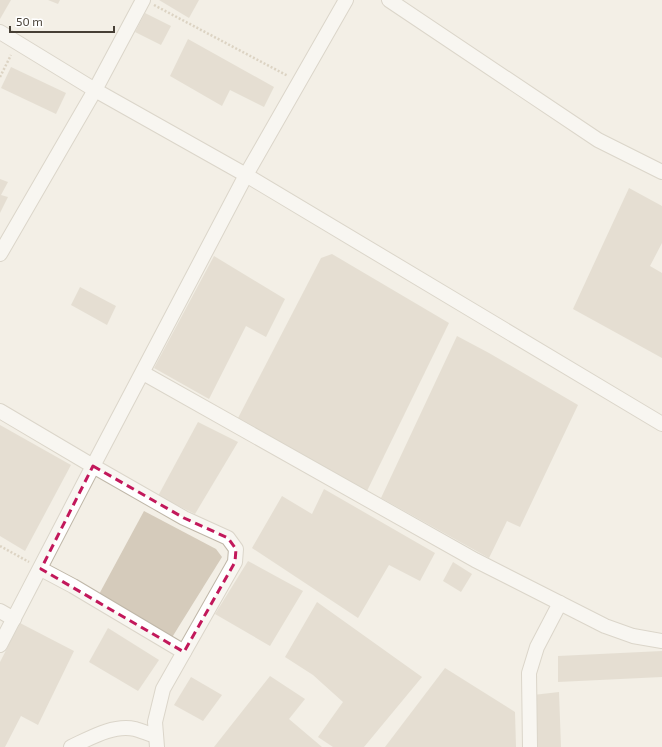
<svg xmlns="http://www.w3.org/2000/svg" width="662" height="747" viewBox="0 0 662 747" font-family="'Exo 2',sans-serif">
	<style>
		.building { fill: #d5cbbb }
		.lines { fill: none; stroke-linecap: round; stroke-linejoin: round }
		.minor-casing { stroke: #bfb7a8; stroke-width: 16 }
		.path { stroke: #c1b299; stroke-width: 2.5; stroke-dasharray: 2 2; stroke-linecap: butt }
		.minor { stroke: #fff; stroke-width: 14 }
		.marked { fill: none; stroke: #c2185b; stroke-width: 3; stroke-dasharray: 8 5; stroke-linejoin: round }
	</style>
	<rect width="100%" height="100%" fill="#f3efe6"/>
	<g class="building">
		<polygon points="0,0 11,0 0,19"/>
		<polygon points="48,0 60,0 58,4"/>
		<polygon points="159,0 199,0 189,18"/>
		<polygon points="145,13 171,26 161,45 135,32"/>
		<polygon points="188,39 274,87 264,107 230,90 222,106 170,76"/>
		<polygon points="11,67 66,93 56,114 1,88"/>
		<polygon points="0,179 8,182 1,195 8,197 0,213"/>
		<polygon points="629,188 662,206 662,243 650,266 662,273 662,358 573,309"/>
		<polygon points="332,254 449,323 367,491 237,420 321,258"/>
		<polygon points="214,256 285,299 266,337 246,326 209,399 154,368"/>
		<polygon points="80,287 116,306 107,325 71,305"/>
		<polygon points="457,336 489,353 578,405 520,527 507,521 489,558 381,498"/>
		<polygon points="198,422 238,442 195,514 158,496"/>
		<polygon points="0,425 71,465 25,551 0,536"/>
		<polygon points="324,489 435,553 420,581 389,565 358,618 252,548 282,496 312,514"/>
		<polygon points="144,511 216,549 222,557 171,639 97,598"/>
		<polygon points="248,561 303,591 270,646 215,614"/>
		<polygon points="453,562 472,574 461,592 443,581"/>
		<polygon points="317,602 422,677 364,747 333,747 318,737 343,702 313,675 285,657"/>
		<polygon points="20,623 74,651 38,725 21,716 5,747 0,747 0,662"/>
		<polygon points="108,628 159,660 138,691 89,662"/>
		<polygon points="662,651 662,677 558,682 558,656"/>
		<polygon points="445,668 515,712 516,747 385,747"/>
		<polygon points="270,676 305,699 289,719 322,747 214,747"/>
		<polygon points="191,677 222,695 203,721 174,705"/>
		<polygon points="559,692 561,747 536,747 533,695"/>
	</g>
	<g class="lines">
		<defs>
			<g id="minor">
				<polyline points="389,0 598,140 662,172"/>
				<polyline points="0,32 95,90 246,175 662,424"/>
				<polyline points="0,254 95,90 143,0"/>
				<polyline points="143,373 475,560 605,626 633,636 662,641"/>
				<polyline points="0,411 93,466 0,645"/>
				<polyline points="41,569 73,586 184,652"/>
				<polyline points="0,611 14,619"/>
				<path d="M71,747C90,738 114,724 135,729C142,731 149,734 156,736"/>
				<polyline points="157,747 155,722 163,689 235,562 236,549 228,538 184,518 93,466 246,175 346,0"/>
				<polyline points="530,747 529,673 537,647 560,603"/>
			</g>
		</defs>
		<use href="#minor" class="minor-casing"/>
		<g class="path">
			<polyline points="154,5 288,76"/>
			<polyline points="0,77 11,55"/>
			<polyline points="0,546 29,562"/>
		</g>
		<use href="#minor" class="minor"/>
	</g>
	<path d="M0 0H662V747H0ZM93,466L184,518L228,538L236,549L235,562L184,652L41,569Z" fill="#f3efe6" fill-opacity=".55" fill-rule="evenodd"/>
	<path class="marked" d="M93,466L184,518L228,538L236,549L235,562L184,652L41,569Z"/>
	<path d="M10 26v6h104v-6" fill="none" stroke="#463f35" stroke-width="2"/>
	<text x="16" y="26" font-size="12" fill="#463f35" stroke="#ffffff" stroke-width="3" paint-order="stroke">50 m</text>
</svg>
